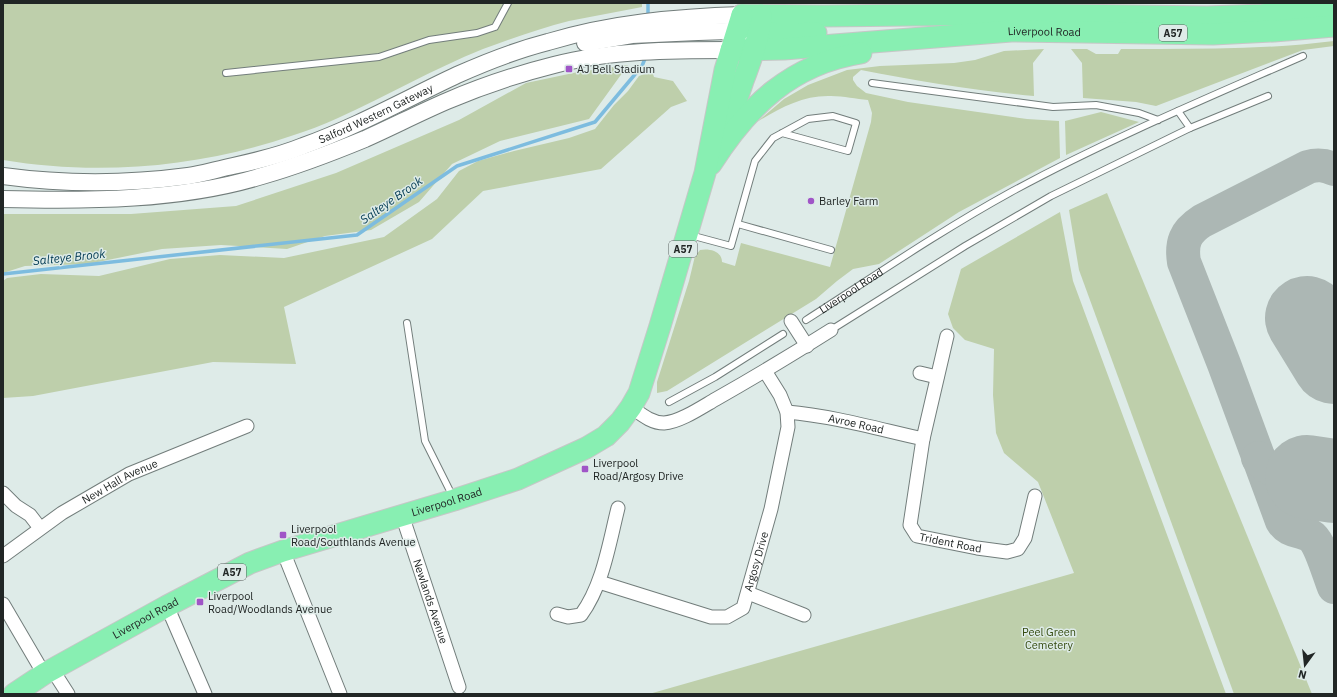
<svg xmlns="http://www.w3.org/2000/svg" width="1337" height="697" viewBox="0 0 1337 697" font-family="'IBM Plex Sans',sans-serif">
	<style>
		.green { fill: #becfab }
		.lines { fill: none; stroke-linecap: round; stroke-linejoin: round }
		.stream { stroke: #7dbcdf; stroke-width: 3.5 }
		.taxiway { stroke: #acb7b4; stroke-width: 34 }
		.runway { stroke: #acb7b4; stroke-width: 84 }
		.service-casing { stroke: #727d7b; stroke-width: 8 }
		.minor-casing { stroke: #727d7b; stroke-width: 15 }
		.tertiary-casing { stroke: #727d7b; stroke-width: 18 }
		.trunk-casing { stroke: #c5c7c6; stroke-width: 23 }
		.service { stroke: #fff; stroke-width: 6 }
		.minor { stroke: #fff; stroke-width: 13 }
		.tertiary { stroke: #fff; stroke-width: 16 }
		.trunk { stroke: #88efb2; stroke-width: 21 }
		.poi-dot { fill: #a055c7; stroke: #deebe8; stroke-width: 1.5 }
		.labels { text-anchor: middle; dominant-baseline: central; stroke-width: 3; stroke-linejoin: round; paint-order: stroke }
		.shield { fill: #deebe8; stroke: #5a6160; stroke-width: 1 }
		.shield-label { font-size: 10px; font-weight: bold; fill: #212625 }
		.street-label { font-size: 11px; fill: #212625; stroke: #deebe8 }
		.poi-label { font-size: 11px; fill: #212625; stroke: #deebe8; text-anchor: start }
		.park-label { font-size: 11px; fill: #334a0d; stroke: #deebe8 }
		.water-label { font-size: 12px; font-style: italic; fill: #023a52; stroke: #deebe8 }
	</style>
	<rect width="100%" height="100%" fill="#deebe8"/>
	<g class="green">
		<path d="M3,3H642V7C618,12 593,16 569,21C541,28 510,39 483,49C433,69 387,96 338,118C323,125 307,131 291,136C199,167 99,176 3,160Z"/>
		<path d="M1334,41V46L1303,50L1156,106L1136,102L1083,98L1082,63L1071,49H1087L1096,54H1118L1121,49C1192,49 1263,50 1334,41Z"/>
		<path d="M1044,49L1033,63L1034,96C976,91 918,81 861,70L853,77V80L857,86L866,93L908,102L1027,119L1059,121L1060,158L959,212L879,264L853,269L837,281L816,299L667,391L657,393V382L689,281L695,256L700,250C709,248 722,251 722,262L735,266L741,243L830,267L871,122L872,113L868,100C856,99 844,96 831,96C803,95 780,108 757,122L784,99L808,85L847,70L880,66L954,63L975,60L1004,51Z"/>
		<polygon points="628,65 589,119 500,141 452,164 419,202 371,230 325,236 287,249 221,245 162,249 88,264 25,266 3,273 3,214 131,214 236,206 336,173 459,120 526,83 578,72"/>
		<polygon points="652,71 654,77 673,81 687,101 671,107 601,169 483,191 432,239 284,307 296,364 213,362 33,396 3,398 3,281 7,278 41,274 99,276 170,259 220,255 284,258 384,237 437,199 459,171 478,161 514,151 569,138 595,129 614,105 628,91 639,76"/>
		<polygon points="1101,112 1139,122 1066,155 1065,121"/>
		<polygon points="1107,193 1312,694 1234,694 1079,270 1069,210"/>
		<polygon points="1060,212 1073,281 1226,694 649,694 1074,573 1038,482 1004,453 996,433 993,395 994,349 965,340 953,328 948,314 961,269"/>
	</g>
	<g class="lines">
		<g class="stream">
			<polyline points="648,17 648,3"/>
			<polyline points="3,274 357,235 457,166 595,122 642,66 646,56"/>
		</g>
		<g class="taxiway">
			<path d="M1334,169C1325,165 1318,164 1308,167L1202,221C1185,232 1181,243 1184,262L1224,364L1282,521C1289,533 1302,529 1312,537C1321,545 1329,575 1334,587"/>
			<path d="M1258,458C1273,475 1287,474 1307,477"/>
		</g>
		<g class="runway">
			<polyline points="1307,318 1334,362"/>
			<polyline points="1307,477 1334,481"/>
		</g>
		<defs>
			<g id="service">
				<polyline points="226,73 379,57 429,40 477,33 495,27 508,3"/>
				<polyline points="872,83 1053,107 1096,105 1139,113 1158,120"/>
				<polyline points="1178,111 1190,128"/>
				<polyline points="738,224 831,250"/>
				<polyline points="690,235 731,246 755,161 773,138 808,119 833,116 856,123 848,151 782,133"/>
				<path id="s1" d="M806,320C873,277 940,231 1011,192C1105,141 1205,99 1303,56"/>
				<polyline points="407,323 425,441 453,497"/>
				<polyline points="831,330 965,246 1051,196 1190,128 1268,96"/>
				<polyline points="669,402 715,377 783,334"/>
			</g>
			<g id="minor">
				<polyline points="791,321 807,346"/>
				<path id="s2" d="M947,336L923,439L910,525L917,536L977,548L1007,552L1018,549L1025,538L1035,496"/>
				<polyline points="920,373 937,377"/>
				<path d="M631,407C641,414 651,423 664,423C680,422 702,407 716,399C755,377 793,354 831,330"/>
				<path id="s3" d="M787,412C833,416 878,429 923,439"/>
				<polyline points="3,493 16,506 30,515 40,528"/>
				<path id="s4" d="M402,515L459,687"/>
				<polyline points="283,551 340,694"/>
				<path id="s5" d="M3,556L62,513L129,474L247,426"/>
				<path id="s6" d="M599,582L711,617H727L743,608L771,509L788,427L787,412L780,395L765,371"/>
				<polyline points="748,593 804,615"/>
				<polyline points="3,604 44,674"/>
				<polyline points="167,606 205,694"/>
				<path d="M557,614L568,617L581,615C603,585 609,544 618,508"/>
				<polyline points="52,669 68,694"/>
			</g>
			<g id="tertiary">
				<polyline points="585,43 632,35 698,32 728,31 747,36"/>
				<path id="s7" d="M3,176C62,184 128,184 188,176C203,174 218,169 233,166C256,161 281,155 303,146C356,127 406,99 457,75C486,62 517,50 548,42C611,23 676,17 742,15"/>
				<path d="M3,199C87,201 181,201 262,176C297,166 331,153 365,139C392,127 419,113 447,101C482,86 518,74 554,65C610,50 674,50 731,50"/>
			</g>
			<g id="trunk">
				<polyline points="742,15 823,16 1005,14 1207,17 1262,15 1334,7"/>
				<path d="M747,25C759,38 799,33 816,33"/>
				<path id="s8" d="M731,50L784,49L1011,31L1213,34L1274,31L1334,26"/>
				<path d="M723,134C731,117 737,99 743,81C751,60 759,38 761,15"/>
				<path d="M711,164C748,106 791,64 861,53"/>
				<path id="s9" d="M14,694L44,674L167,606L250,563L283,551L454,500L518,479L586,448L606,436L620,422L631,407L639,393L660,326L705,173L725,70L742,15"/>
			</g>
		</defs>
		<use href="#service" class="service-casing"/>
		<use href="#minor" class="minor-casing"/>
		<use href="#tertiary" class="tertiary-casing"/>
		<use href="#trunk" class="trunk-casing"/>
		<use href="#service" class="service"/>
		<use href="#minor" class="minor"/>
		<use href="#tertiary" class="tertiary"/>
		<use href="#trunk" class="trunk"/>
	</g>
	<g class="poi-dot">
		<rect x="565" y="65" width="8" height="8" rx="2"/>
		<circle cx="811" cy="201" r="4"/>
		<rect x="581" y="465" width="8" height="8" rx="2"/>
		<rect x="279" y="531" width="8" height="8" rx="2"/>
		<rect x="196" y="598" width="8" height="8" rx="2"/>
	</g>
	<g class="labels">
		<g class="shield">
			<rect x="1159" y="25" width="28" height="16" rx="3"/>
			<rect x="669" y="241" width="28" height="16" rx="3"/>
			<rect x="218" y="564" width="28" height="16" rx="3"/>
		</g>
		<g class="shield-label">
			<text x="1173" y="33">A57</text>
			<text x="683" y="249">A57</text>
			<text x="232" y="572">A57</text>
		</g>
		<g class="street-label">
			<text stroke="none"><textPath href="#s8" startOffset="314">Liverpool Road</textPath></text>
			<text stroke="none"><textPath href="#s7" startOffset="384">Salford Western Gateway</textPath></text>
			<text stroke="none"><textPath href="#s1" startOffset="54">Liverpool Road</textPath></text>
			<text stroke="none"><textPath href="#s3" startOffset="70">Avroe Road</textPath></text>
			<text stroke="none"><textPath href="#s5" startOffset="139">New Hall Avenue</textPath></text>
			<text stroke="none"><textPath href="#s9" startOffset="476">Liverpool Road</textPath></text>
			<text stroke="none"><textPath href="#s2" startOffset="240">Trident Road</textPath></text>
			<text stroke="none"><textPath href="#s6" startOffset="200">Argosy Drive</textPath></text>
			<text stroke="none"><textPath href="#s4" startOffset="91">Newlands Avenue</textPath></text>
			<text stroke="none"><textPath href="#s9" startOffset="152">Liverpool Road</textPath></text>
		</g>
		<g class="poi-label">
			<text x="577" y="69">AJ Bell Stadium</text>
			<text x="819" y="201">Barley Farm</text>
			<text x="593" y="463">Liverpool<tspan x="593" dy="13">Road/Argosy Drive</tspan></text>
			<text x="291" y="529">Liverpool<tspan x="291" dy="13">Road/Southlands Avenue</tspan></text>
			<text x="208" y="596">Liverpool<tspan x="208" dy="13">Road/Woodlands Avenue</tspan></text>
		</g>
		<g class="park-label">
			<text x="1049" y="632">Peel Green<tspan x="1049" dy="13">Cemetery</tspan></text>
		</g>
		<g class="water-label">
			<text transform="translate(391 200) rotate(-35)">Salteye Brook</text>
			<text transform="translate(69 257) rotate(-6)">Salteye Brook</text>
		</g>
	</g>
	<rect width="1337" height="697" fill="none" stroke="#212625" stroke-width="8"/>
	<g transform="translate(1305 665) rotate(195)" stroke="#deebe8" stroke-width="3" paint-order="stroke">
	<path d="M0-3L7 15L0 10L-7 15Z" fill="#212625"/>
	<text y="-6" font-size="11" font-weight="bold" text-anchor="middle" fill="#212625">N</text>
	</g>
</svg>
